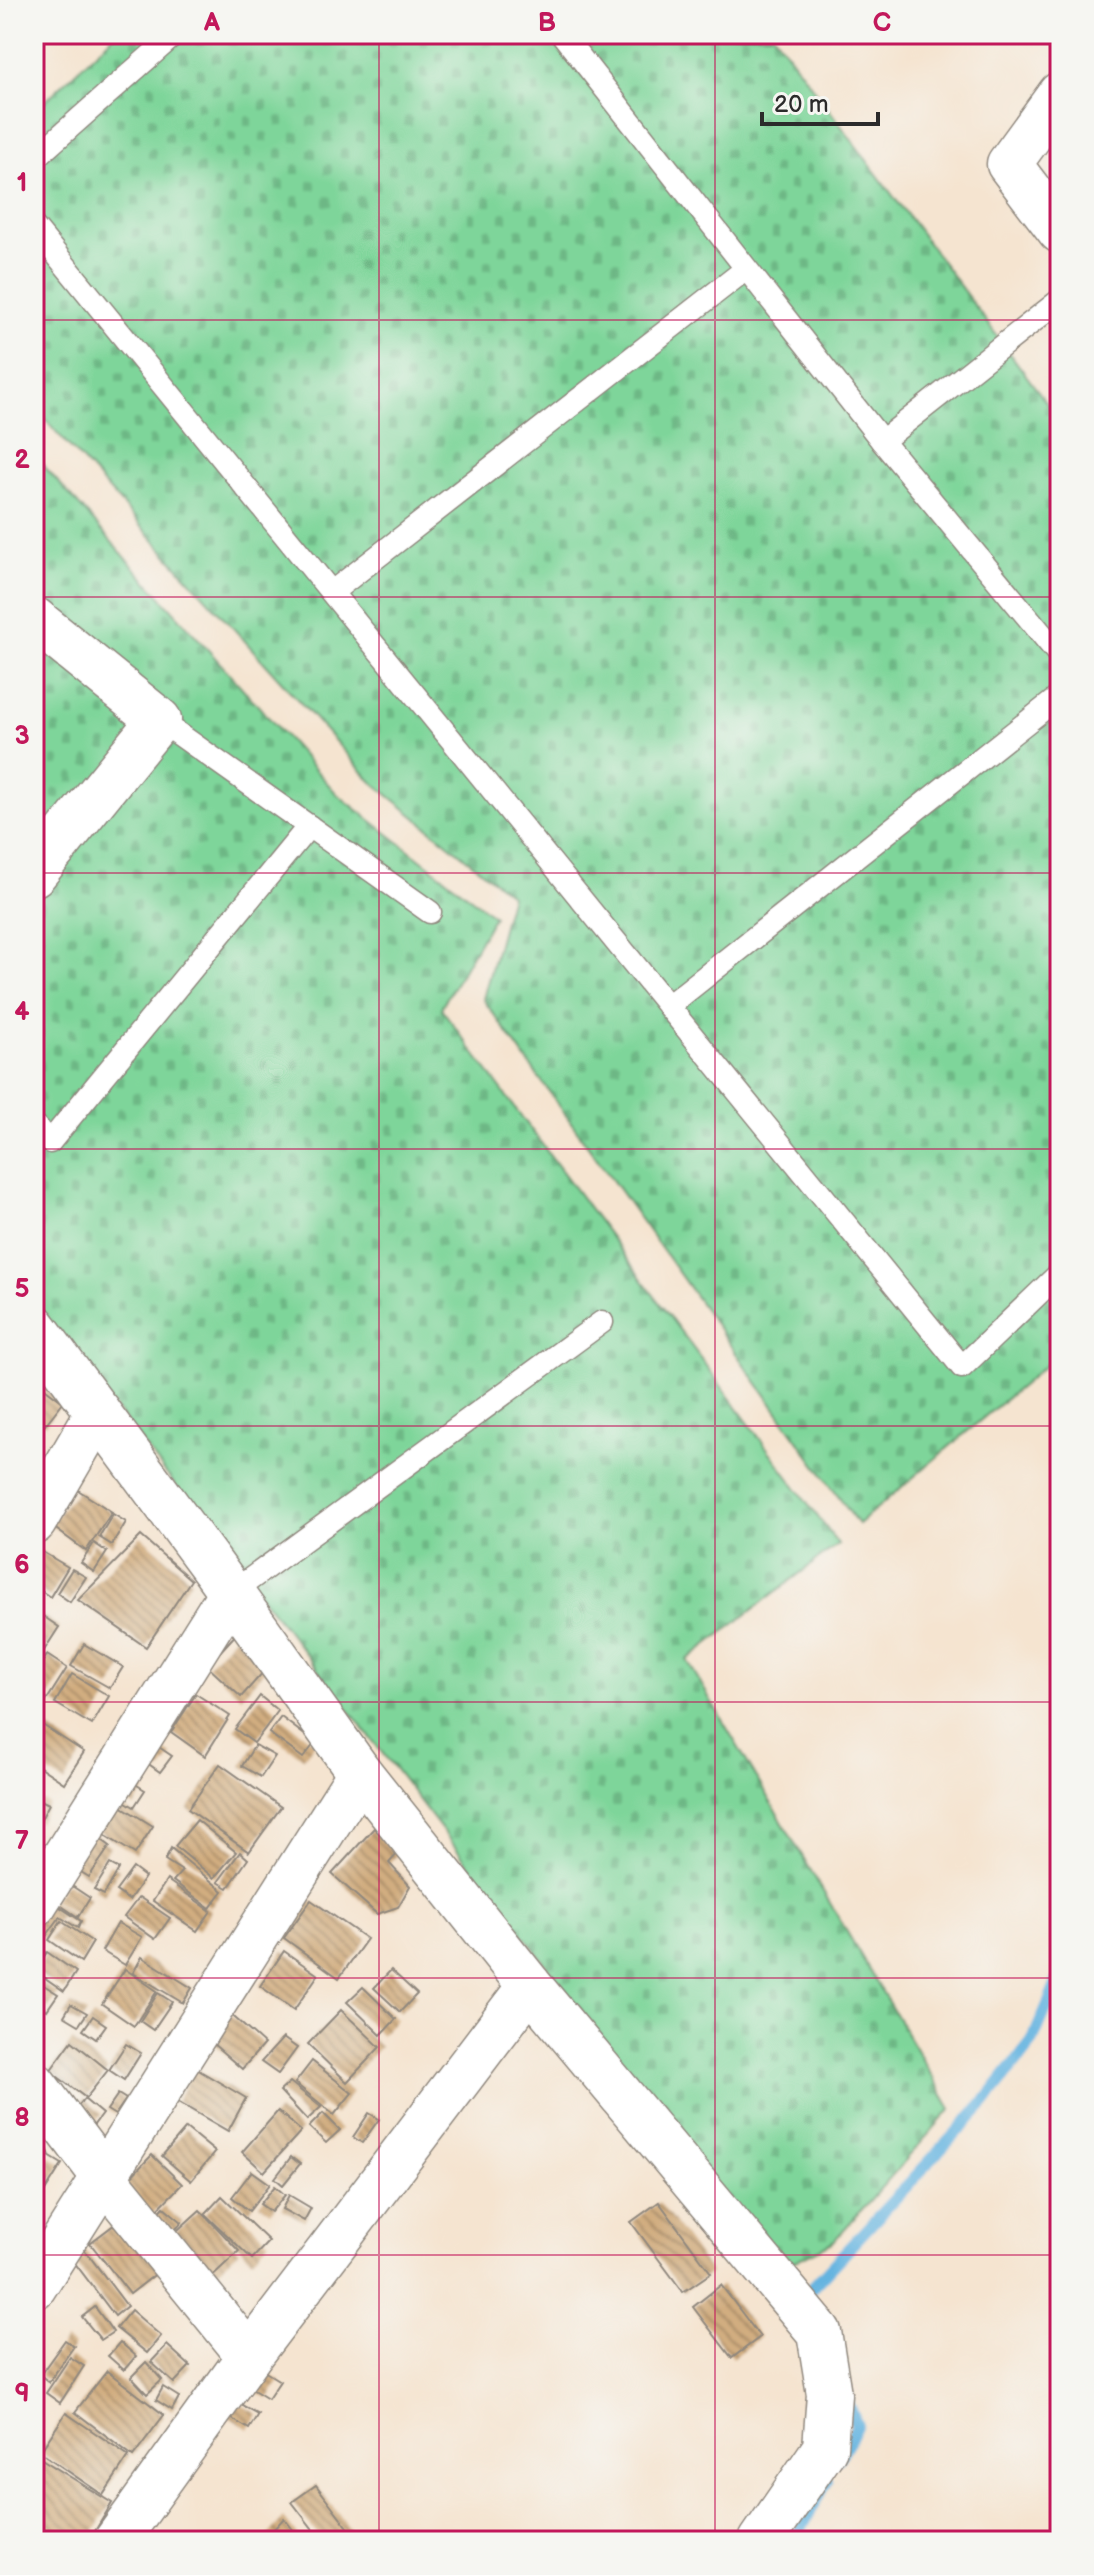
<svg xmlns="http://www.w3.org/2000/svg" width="1094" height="2575" viewBox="0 0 1094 2575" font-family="'Balsamiq Sans',sans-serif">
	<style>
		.cemetery { fill: url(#cemetery-stones); stroke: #548062; stroke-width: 2 }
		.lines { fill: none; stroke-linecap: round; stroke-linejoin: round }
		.stream { stroke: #65b4e0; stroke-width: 12 }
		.building { fill: url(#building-back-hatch) }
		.lane-casing { stroke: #90887e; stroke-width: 25 }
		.street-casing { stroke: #90887e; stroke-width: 47 }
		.lane { stroke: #fff; stroke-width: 22 }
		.street { stroke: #fff; stroke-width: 44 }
		.grid { fill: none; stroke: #c2185b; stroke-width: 2; stroke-opacity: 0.55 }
		.neatline { fill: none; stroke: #c2185b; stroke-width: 3 }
		.grid-label { font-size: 26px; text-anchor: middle; font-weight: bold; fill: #c2185b }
	</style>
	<defs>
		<pattern id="cemetery-stones" width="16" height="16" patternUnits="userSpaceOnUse" patternTransform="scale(2)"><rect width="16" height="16" fill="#7ed59a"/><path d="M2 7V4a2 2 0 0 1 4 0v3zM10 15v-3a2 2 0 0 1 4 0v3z" fill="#6db785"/></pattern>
		<pattern id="building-back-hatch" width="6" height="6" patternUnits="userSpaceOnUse" patternTransform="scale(2)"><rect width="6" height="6" fill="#d1ad80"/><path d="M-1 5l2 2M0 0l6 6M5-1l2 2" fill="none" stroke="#aa8d69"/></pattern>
	</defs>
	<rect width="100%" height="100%" fill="#f6f6f2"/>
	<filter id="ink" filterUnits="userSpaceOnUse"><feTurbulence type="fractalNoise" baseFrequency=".0125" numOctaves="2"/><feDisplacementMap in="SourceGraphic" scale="16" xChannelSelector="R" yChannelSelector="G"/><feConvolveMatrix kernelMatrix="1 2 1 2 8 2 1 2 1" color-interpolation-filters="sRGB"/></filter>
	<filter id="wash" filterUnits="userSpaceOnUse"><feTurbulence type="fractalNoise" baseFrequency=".006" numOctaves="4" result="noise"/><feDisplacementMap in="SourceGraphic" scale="32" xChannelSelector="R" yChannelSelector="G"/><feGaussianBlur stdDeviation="1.8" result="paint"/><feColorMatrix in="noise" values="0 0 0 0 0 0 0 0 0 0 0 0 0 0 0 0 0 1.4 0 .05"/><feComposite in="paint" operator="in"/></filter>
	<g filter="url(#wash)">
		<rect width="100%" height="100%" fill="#f5e4d0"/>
		<g class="cemetery">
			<polygon points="115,34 773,34 1060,421 1060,1353 858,1524 483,999 511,895 371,781 34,407 34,112"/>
			<polygon points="34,455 337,794 494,916 441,1008 838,1544 687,1660 951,2109 833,2242 781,2268 34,1303"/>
		</g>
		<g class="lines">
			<g class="stream">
				<polyline points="808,2300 806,2294 984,2103 1032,2042 1060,1976"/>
				<polyline points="839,2458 857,2426 845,2395"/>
				<polyline points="794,2541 827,2481"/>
			</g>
		</g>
		<g id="blocks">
			<g class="building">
				<polygon points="34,1380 63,1402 45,1425 34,1416"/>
				<polygon points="78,1490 112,1512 86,1551 49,1524"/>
				<polygon points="113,1514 126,1522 112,1545 99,1537"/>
				<polygon points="141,1536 191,1580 146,1647 78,1600"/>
				<polygon points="94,1543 107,1552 94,1572 81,1563"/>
				<polygon points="34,1547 68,1567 50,1597 34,1586"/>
				<polygon points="72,1569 86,1577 70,1602 57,1593"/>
				<polygon points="34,1610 59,1627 34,1666"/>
				<polygon points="239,1631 273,1661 241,1697 207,1666"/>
				<polygon points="84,1644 123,1667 110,1688 71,1666"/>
				<polygon points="47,1655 67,1668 38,1714 34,1712 34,1676"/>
				<polygon points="72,1674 109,1696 92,1725 55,1703"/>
				<polygon points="196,1694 230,1716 205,1756 171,1732"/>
				<polygon points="260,1696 278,1711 254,1743 235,1729"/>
				<polygon points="281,1717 315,1743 303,1758 269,1733"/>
				<polygon points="41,1724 84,1752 64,1783 34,1763 34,1734"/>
				<polygon points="147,1739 172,1756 160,1772 136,1755"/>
				<polygon points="255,1745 275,1756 261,1777 242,1766"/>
				<polygon points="220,1764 281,1807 249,1852 188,1809"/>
				<polygon points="132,1782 145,1790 134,1807 121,1799"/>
				<polygon points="34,1797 49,1804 39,1823 34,1820"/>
				<polygon points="116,1803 153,1826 135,1854 98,1831"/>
				<polygon points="197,1820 236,1852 214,1878 175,1846"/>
				<polygon points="374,1828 398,1853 389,1863 410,1886 398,1907 377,1914 332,1874"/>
				<polygon points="90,1831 110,1846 89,1877 68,1864"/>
				<polygon points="171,1848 223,1891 210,1908 173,1881 182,1871 165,1860"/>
				<polygon points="240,1852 248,1859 228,1888 218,1882"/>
				<polygon points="110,1864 119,1869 104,1895 94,1890"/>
				<polygon points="133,1868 145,1877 129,1900 116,1891"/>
				<polygon points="167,1880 211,1911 197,1931 153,1901"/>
				<polygon points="66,1882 90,1898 78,1917 53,1900"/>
				<polygon points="43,1896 81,1921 78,1928 60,1917 44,1939 34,1931 34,1909"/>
				<polygon points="139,1897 170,1918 155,1939 124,1917"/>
				<polygon points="311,1900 367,1939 339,1978 284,1938"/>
				<polygon points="61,1921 93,1942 81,1962 49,1940"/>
				<polygon points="118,1923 142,1937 125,1965 102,1951"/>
				<polygon points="284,1951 318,1975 294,2010 260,1986"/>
				<polygon points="47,1952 76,1972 64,1991 35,1971"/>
				<polygon points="142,1957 192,1988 183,2003 133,1973"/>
				<polygon points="125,1969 157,1991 134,2026 102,2004"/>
				<polygon points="391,1970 417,1994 400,2012 374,1988"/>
				<polygon points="34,1979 58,1994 47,2010 38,2004 34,2009"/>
				<polygon points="363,1987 396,2019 381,2035 347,2002"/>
				<polygon points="158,1993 172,2002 153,2030 140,2021"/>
				<polygon points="71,2004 87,2013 79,2025 64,2016"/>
				<polygon points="226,2010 264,2044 242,2069 204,2036"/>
				<polygon points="341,2010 380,2047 347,2082 308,2044"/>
				<polygon points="93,2016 106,2025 96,2039 83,2030"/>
				<polygon points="283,2038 297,2048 278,2074 261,2062"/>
				<polygon points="72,2041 108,2070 86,2098 50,2071"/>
				<polygon points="126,2044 141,2053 124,2080 109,2070"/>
				<polygon points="312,2061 352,2093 334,2115 295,2083"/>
				<polygon points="195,2068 246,2098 228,2131 176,2101"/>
				<polygon points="290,2082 321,2107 307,2120 280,2091"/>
				<polygon points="118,2094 126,2099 115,2115 107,2110"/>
				<polygon points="84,2099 102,2114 93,2126 74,2111"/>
				<polygon points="278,2111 301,2131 264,2172 242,2152"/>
				<polygon points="323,2113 340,2130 326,2143 309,2127"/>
				<polygon points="369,2113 379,2119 362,2143 353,2137"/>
				<polygon points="34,2116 49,2153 34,2145"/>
				<polygon points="186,2128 215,2152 191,2181 162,2156"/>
				<polygon points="34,2147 62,2164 42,2196 34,2191"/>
				<polygon points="152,2155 182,2184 151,2216 121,2187"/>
				<polygon points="291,2157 300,2164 283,2185 275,2178"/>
				<polygon points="252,2171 270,2184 249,2211 232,2197"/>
				<polygon points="275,2186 285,2195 271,2212 260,2204"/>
				<polygon points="289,2195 311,2208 304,2221 282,2209"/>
				<polygon points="222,2196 269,2241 252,2259 205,2214"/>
				<polygon points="659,2202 711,2273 683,2292 631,2222"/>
				<polygon points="164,2207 182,2222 168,2238 150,2223"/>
				<polygon points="200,2210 239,2251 208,2280 169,2238"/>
				<polygon points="123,2218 162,2269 130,2294 90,2243"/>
				<polygon points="78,2241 127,2306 115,2316 65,2250"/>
				<polygon points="721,2285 760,2337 732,2358 693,2307"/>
				<polygon points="95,2307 113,2332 101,2340 82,2317"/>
				<polygon points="131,2310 161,2336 147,2353 116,2328"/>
				<polygon points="65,2340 74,2346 49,2382 40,2375"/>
				<polygon points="120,2342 136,2356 124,2370 108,2356"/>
				<polygon points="167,2345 190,2366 174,2383 151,2362"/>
				<polygon points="70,2357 84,2366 60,2403 46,2393"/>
				<polygon points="146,2362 162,2380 147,2394 131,2377"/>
				<polygon points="259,2368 280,2381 268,2399 247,2386"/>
				<polygon points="107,2371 164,2415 133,2456 75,2412"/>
				<polygon points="163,2387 179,2397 172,2410 156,2400"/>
				<polygon points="236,2402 258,2414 249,2429 227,2416"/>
				<polygon points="66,2413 129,2456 103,2495 40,2452"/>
				<polygon points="40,2458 112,2503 89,2541 55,2541 34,2528 34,2467"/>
				<polygon points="316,2485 350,2530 358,2541 322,2541 292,2502"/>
				<polygon points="284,2518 300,2539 263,2541"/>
			</g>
		</g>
	</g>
	<g filter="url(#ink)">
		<use href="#blocks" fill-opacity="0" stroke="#90887e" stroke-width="2"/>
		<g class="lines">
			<defs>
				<g id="lane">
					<polyline points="562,34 882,441 1060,656"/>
					<polyline points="34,159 175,34"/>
					<polyline points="34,227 962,1367 1060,1273"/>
					<polyline points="882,441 1060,300"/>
					<polyline points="332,592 746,269"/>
					<polyline points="159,720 430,912"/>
					<polyline points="668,1006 1060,696"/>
					<polyline points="34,1125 50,1142 309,826"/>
					<polyline points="230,1594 602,1322"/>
				</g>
				<g id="street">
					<polyline points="1060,94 1009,164 1060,231"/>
					<polyline points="34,619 159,720 34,874"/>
					<polyline points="34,1326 214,1569 360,1773 530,1986 819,2332 829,2394 825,2448 761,2541"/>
					<polyline points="34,1522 98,1412"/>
					<polyline points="34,1905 230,1594"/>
					<polyline points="34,2084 104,2177 249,2356"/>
					<polyline points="34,2287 360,1773"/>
					<polyline points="116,2541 249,2356 530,1986"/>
				</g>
			</defs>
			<use href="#lane" class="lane-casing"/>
			<use href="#street" class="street-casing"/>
			<use href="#lane" class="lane"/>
			<use href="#street" class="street"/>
		</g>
	</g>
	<path class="grid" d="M379,34V2541M715,34V2541M34,320H1060M34,597H1060M34,873H1060M34,1149H1060M34,1426H1060M34,1702H1060M34,1978H1060M34,2255H1060"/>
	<rect width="1094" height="2575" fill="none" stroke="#f6f6f2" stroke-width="88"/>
	<path d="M762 112v12h116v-12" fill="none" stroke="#2b2b2b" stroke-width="4"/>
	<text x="774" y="112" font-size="24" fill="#2b2b2b" stroke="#f6f6f2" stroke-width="6" paint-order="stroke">20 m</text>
	<rect x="44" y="44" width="1006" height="2487" class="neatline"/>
	<g class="grid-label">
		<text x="212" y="31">A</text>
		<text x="547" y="31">B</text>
		<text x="882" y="31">C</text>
		<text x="22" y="191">1</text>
		<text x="22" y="468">2</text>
		<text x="22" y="744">3</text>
		<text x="22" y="1020">4</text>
		<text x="22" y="1297">5</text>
		<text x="22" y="1573">6</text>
		<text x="22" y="1849">7</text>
		<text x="22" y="2126">8</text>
		<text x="22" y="2402">9</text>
	</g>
</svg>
